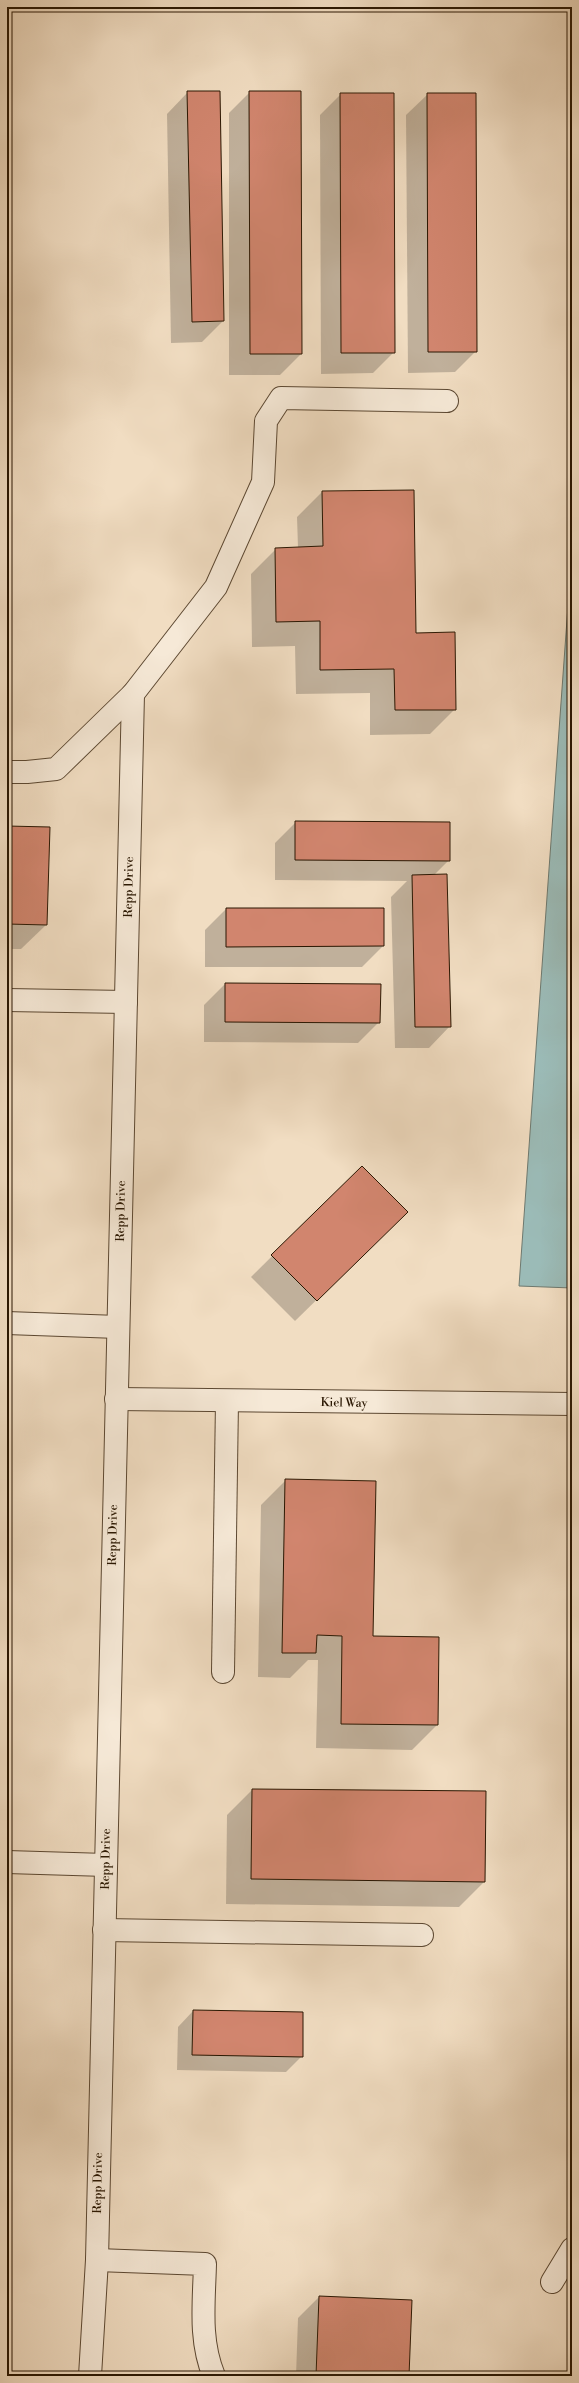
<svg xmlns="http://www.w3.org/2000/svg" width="579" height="2383" viewBox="0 0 579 2383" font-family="'Libre Bodoni',serif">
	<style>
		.water { fill: #9bbbb7; stroke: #6e796f }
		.shadow { fill: #0003 }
		.building { fill: #d1856e; stroke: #2a1702 }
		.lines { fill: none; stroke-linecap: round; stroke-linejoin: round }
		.minor-casing { stroke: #5c4832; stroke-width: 24 }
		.minor { stroke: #f6e9d7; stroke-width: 22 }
		.labels { text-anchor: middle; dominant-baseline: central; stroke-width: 3.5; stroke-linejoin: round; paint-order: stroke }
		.street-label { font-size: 12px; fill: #2a1702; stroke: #f6e9d7 }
	</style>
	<rect width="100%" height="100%" fill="#f1ddc2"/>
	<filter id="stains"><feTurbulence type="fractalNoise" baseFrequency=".005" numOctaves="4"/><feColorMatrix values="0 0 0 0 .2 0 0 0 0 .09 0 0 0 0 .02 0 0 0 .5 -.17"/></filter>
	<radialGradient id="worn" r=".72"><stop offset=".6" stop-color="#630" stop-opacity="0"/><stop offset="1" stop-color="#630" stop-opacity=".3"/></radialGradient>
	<polygon class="water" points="572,550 572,1288 519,1286"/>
	<g class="shadow">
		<polygon points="188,92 223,321 202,342 171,343 167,114"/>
		<polygon points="250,92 301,354 280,375 229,375 229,113"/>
		<polygon points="341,94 394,352 373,373 321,374 320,115"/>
		<polygon points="428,94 476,351 455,372 408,373 406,115"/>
		<polygon points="413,491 415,634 455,709 430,734 370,735 370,693 296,694 295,646 252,647 251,574 276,549 298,548 297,517 322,492"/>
		<polygon points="296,822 449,860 434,875 450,1026 429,1048 395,1048 391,897 407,881 275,880 275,843"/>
		<polygon points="7,827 46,925 21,949 7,949"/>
		<polygon points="226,909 383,946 362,967 205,967 205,930"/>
		<polygon points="225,984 379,1022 358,1043 204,1042 204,1005"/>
		<polygon points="362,1167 385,1233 295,1321 251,1277"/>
		<polygon points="286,1480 372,1637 437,1725 412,1750 316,1748 318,1660 308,1660 290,1678 258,1677 261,1505"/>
		<polygon points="252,1790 485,1792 484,1882 459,1907 226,1904 227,1815"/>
		<polygon points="193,2011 302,2056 286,2072 177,2070 178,2027"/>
		<polygon points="319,2297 408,2376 296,2376 298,2318"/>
	</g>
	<g class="building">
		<polygon points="187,91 220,91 224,321 192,322"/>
		<polygon points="249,91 301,91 302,354 250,354"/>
		<polygon points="340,93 394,93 395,353 341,353"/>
		<polygon points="427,93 476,93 477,352 428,352"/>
		<polygon points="414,490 416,633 455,632 456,710 395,710 394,669 320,670 320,621 276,622 275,548 323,546 322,491"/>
		<polygon points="295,821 450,822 450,861 295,860"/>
		<polygon points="7,826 50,827 47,925 7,924"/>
		<polygon points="447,874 451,1027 415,1027 412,875"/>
		<polygon points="226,908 384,908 384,946 226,947"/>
		<polygon points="225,983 381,984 380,1023 225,1022"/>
		<polygon points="362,1166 408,1212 317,1301 271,1255"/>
		<polygon points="285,1479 376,1481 373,1636 439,1637 438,1725 341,1724 342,1636 317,1635 316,1653 282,1653"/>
		<polygon points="252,1789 486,1791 485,1882 251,1879"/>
		<polygon points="193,2010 303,2012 303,2057 192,2055"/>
		<polygon points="319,2296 412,2300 409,2376 316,2376"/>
	</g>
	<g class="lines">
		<defs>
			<g id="minor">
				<polyline points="7,772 27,772 56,769 133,694 216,587 263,482 266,421 281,398 447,401"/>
				<polyline points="7,1000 126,1002"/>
				<polyline points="7,1323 118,1327"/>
				<polyline points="116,1399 572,1404"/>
				<polyline points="223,1672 227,1401"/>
				<polyline points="7,1862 106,1865"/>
				<polyline points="104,1930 422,1935"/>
				<path d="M97,2260L205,2264C204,2303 199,2340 214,2376"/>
				<polyline points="552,2282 572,2249"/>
				<polyline points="90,2376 97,2260 133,694"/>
			</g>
		</defs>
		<use href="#minor" class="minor-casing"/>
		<use href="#minor" class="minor"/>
	</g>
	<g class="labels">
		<g class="street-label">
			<text transform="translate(129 887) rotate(-89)">Repp Drive</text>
			<text transform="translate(121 1211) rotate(-89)">Repp Drive</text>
			<text transform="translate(344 1403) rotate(1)">Kiel Way</text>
			<text transform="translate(113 1535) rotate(-89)">Repp Drive</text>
			<text transform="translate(106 1859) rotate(-89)">Repp Drive</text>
			<text transform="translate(98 2183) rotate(-89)">Repp Drive</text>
		</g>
	</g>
	<rect width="579" height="2383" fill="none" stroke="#f1ddc2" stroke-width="24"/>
	<rect x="8" y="8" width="563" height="2367" fill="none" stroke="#2a1702" stroke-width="2"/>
	<rect x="12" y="12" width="555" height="2359" fill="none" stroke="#2a1702"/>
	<rect width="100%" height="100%" filter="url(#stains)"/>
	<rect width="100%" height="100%" fill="url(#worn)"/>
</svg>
